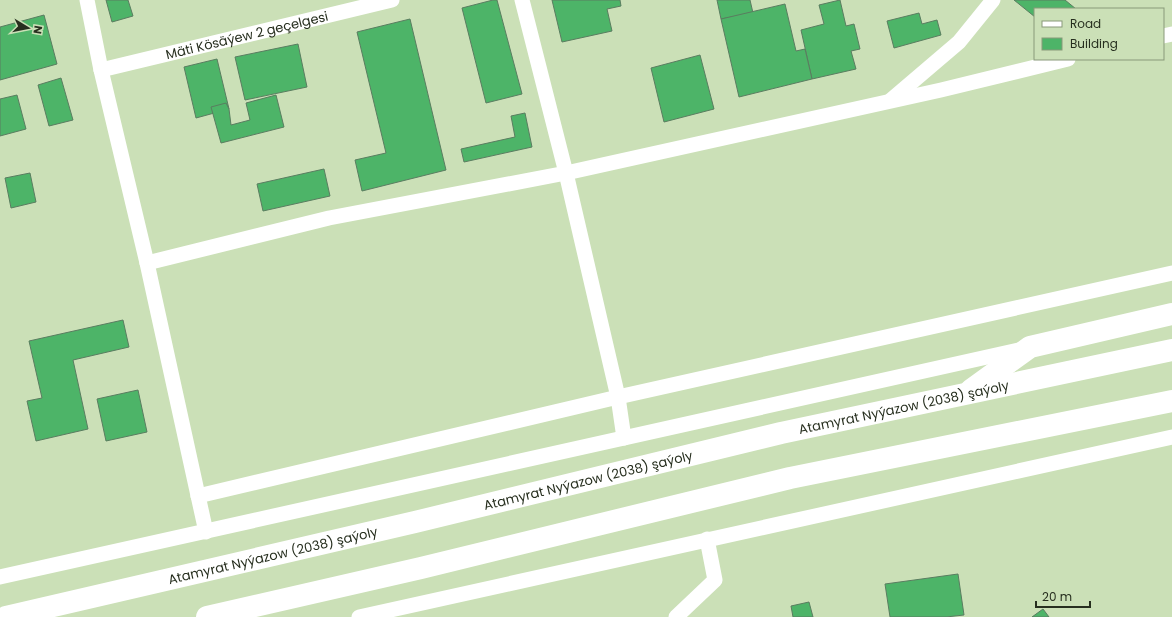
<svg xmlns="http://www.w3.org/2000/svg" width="1172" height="617" viewBox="0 0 1172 617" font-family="Poppins,sans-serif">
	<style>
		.building { fill: #4db468; stroke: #5a7d60 }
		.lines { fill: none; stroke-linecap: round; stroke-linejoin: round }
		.street { stroke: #fff; stroke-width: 15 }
		.primary { stroke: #fff; stroke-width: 22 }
		.labels { text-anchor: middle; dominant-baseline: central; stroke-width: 3.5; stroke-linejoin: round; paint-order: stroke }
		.street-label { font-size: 13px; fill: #272f1f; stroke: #cbe0b7 }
	</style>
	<rect width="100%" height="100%" fill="#cbe0b7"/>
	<g class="building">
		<polygon points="106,0 128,0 133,16 112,22"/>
		<polygon points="493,0 497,0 522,94 486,103 462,8"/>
		<polygon points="552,0 620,0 621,6 607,9 612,31 562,42"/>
		<polygon points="717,0 750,0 753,13 721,19"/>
		<polygon points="840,0 846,26 854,24 860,49 851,51 856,69 812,79 801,30 824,24 819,5"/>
		<polygon points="1014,0 1065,0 1076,9 1035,9 1035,17"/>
		<polygon points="785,4 796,51 805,49 812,79 739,97 721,19"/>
		<polygon points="919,13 922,24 937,20 941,35 894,48 887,21"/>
		<polygon points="44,15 57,64 0,80 0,27"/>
		<polygon points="410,19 446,170 362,191 355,160 386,153 357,32"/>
		<polygon points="298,44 307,87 245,100 235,57"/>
		<polygon points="700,55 714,109 664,122 651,68"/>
		<polygon points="217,59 229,109 196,118 184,67"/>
		<polygon points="61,78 73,120 49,126 38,85"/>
		<polygon points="17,95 26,129 0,136 0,99"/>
		<polygon points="276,95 284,127 221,143 211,107 226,103 229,109 231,125 250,120 246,103"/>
		<polygon points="525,113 532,147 464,162 461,149 515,137 511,116"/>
		<polygon points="324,169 330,196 263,211 257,184"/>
		<polygon points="30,173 36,202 11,208 5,178"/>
		<polygon points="123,320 129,347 73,360 88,429 36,441 27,401 42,398 29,341"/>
		<polygon points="138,390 147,432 106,441 97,399"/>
		<polygon points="958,574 964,615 946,617 890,617 885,584"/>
		<polygon points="809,602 813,617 793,617 791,606"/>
		<polygon points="1043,609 1049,617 1032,617"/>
	</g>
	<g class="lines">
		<g class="street">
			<polyline points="87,0 101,70 147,263 206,532"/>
			<polyline points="522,0 566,173 618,397 624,438"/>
			<polyline points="1163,36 1172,34"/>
			<path id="s1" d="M101,70L392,0"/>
			<polyline points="891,100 959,42 993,0"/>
			<polyline points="147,263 329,218 566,173 941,90 1068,59"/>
			<polyline points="198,496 618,397 1172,273"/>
			<polyline points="0,577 1023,349"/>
			<polyline points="359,617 1172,437"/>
			<polyline points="676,617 715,580 707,539"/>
		</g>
		<g class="primary">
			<polyline points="971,390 1030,347 1172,314"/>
			<path id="s2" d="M6,617L415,522L781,433L1172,350"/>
			<polyline points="207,617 421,568 790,478 1172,401"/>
		</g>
	</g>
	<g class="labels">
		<g class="street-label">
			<text stroke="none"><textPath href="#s1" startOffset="150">Mäti Kösäýew 2 geçelgesi</textPath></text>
			<text stroke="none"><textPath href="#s2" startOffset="922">Atamyrat Nyýazow (2038) şaýoly</textPath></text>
			<text stroke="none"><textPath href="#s2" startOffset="598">Atamyrat Nyýazow (2038) şaýoly</textPath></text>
			<text stroke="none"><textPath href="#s2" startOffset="274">Atamyrat Nyýazow (2038) şaýoly</textPath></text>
		</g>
	</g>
	<rect x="1034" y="8" width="130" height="52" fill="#cbe0b7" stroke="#89997a"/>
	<rect x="1042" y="21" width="20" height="6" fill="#ffffff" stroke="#89997a"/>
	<text x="1070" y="28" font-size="12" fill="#272f1f">Road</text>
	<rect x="1042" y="38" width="20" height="12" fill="#4db468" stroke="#89997a"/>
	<text x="1070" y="48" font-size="12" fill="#272f1f">Building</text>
	<g transform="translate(28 28) rotate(100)" stroke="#cbe0b7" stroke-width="3" paint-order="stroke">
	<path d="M0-3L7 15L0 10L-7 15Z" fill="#272f1f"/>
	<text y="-6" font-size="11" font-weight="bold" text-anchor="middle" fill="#272f1f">N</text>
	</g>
	<path d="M1036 601v6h54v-6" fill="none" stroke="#272f1f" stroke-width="2"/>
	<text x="1042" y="601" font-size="12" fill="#272f1f" stroke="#cbe0b7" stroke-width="3" paint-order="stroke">20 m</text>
</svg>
